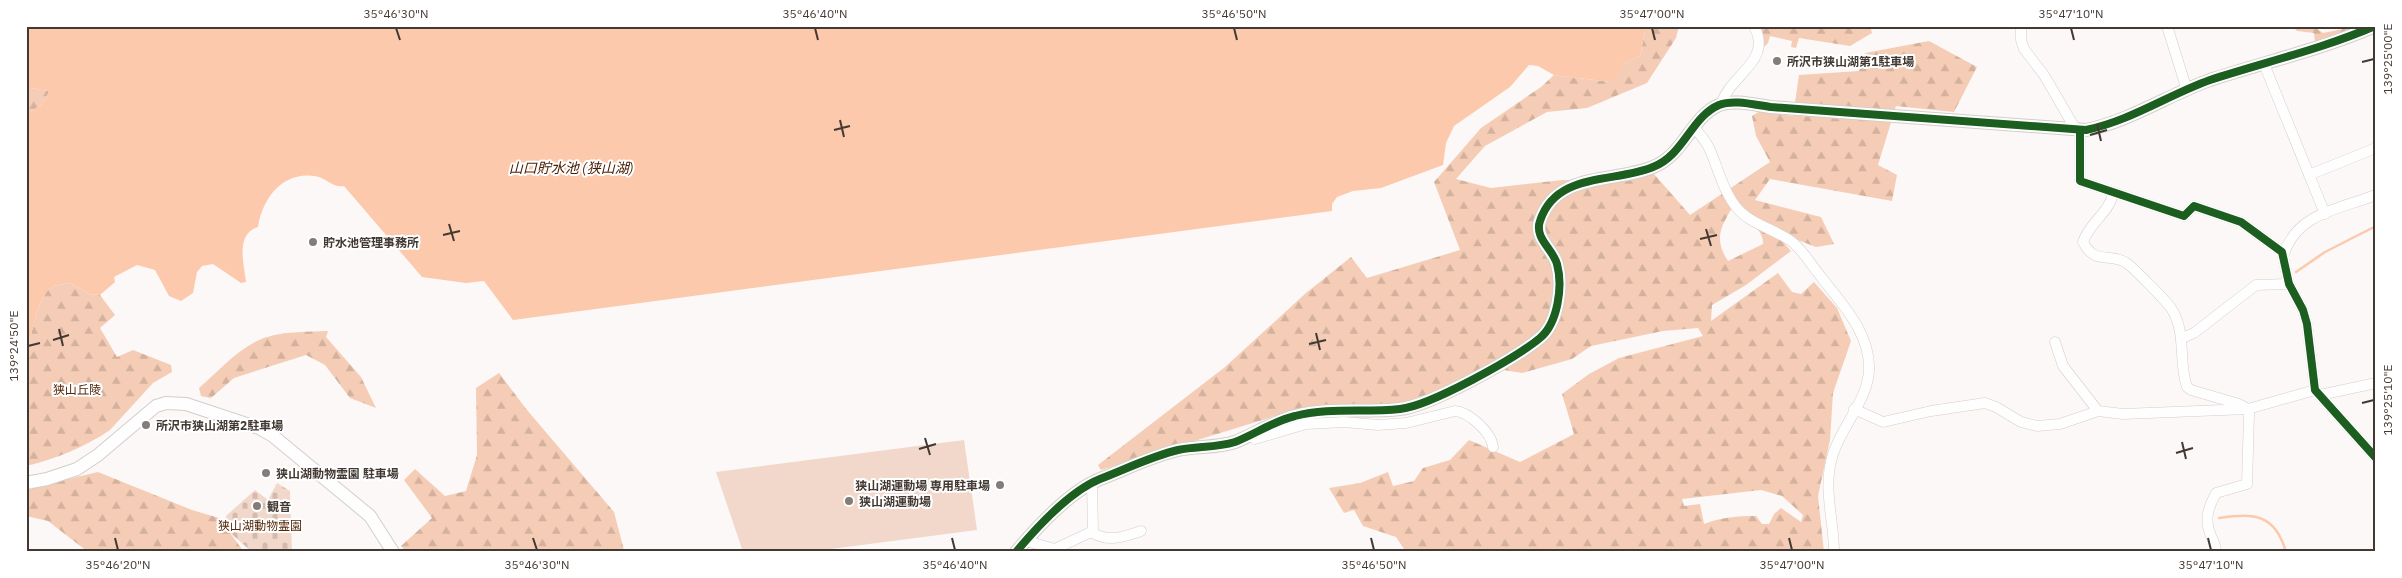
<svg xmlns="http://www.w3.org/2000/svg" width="2402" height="578" viewBox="0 0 2402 578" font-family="'IBM Plex Sans','Noto Sans JP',sans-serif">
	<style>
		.forest { fill: url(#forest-firs); fill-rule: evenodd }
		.cemetery { fill: url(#cemetery-stones) }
		.pitch { fill: #f2d8ca }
		.water { fill: #fcc9ac }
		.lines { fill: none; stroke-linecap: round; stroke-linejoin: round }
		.stream { stroke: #fcc9ac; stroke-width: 2.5 }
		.minor-casing { stroke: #d3ceca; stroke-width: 11 }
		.tertiary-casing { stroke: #d3ceca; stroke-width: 14 }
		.minor { stroke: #fefefe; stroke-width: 10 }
		.tertiary { stroke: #fefefe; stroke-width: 12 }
		.cycleway-casing { stroke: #fff; stroke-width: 11 }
		.cycleway { stroke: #1b5e20; stroke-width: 8 }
		.ticks { fill: none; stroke: #433933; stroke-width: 2 }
		.poi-dot { fill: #837c78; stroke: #fff; stroke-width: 2 }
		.labels { text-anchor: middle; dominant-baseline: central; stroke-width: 4; stroke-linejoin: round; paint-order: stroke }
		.poi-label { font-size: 12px; font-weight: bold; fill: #433933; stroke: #fff; text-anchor: start }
		.park-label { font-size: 12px; fill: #542809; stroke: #fff }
		.water-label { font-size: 14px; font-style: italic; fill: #471c00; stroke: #fff }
		.neatline { fill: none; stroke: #433933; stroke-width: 2 }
		.ticks-label { font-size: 12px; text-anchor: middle; fill: #433933 }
	</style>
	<defs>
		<pattern id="forest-firs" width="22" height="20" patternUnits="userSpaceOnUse" patternTransform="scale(1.25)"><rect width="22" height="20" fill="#f5cdb6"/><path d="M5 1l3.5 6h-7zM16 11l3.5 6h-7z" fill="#d3b19d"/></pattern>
		<pattern id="cemetery-stones" width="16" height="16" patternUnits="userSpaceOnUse" patternTransform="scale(1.25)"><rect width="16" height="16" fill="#f2d8ca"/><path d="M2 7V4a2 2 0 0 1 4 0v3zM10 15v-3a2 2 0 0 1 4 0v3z" fill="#d1baae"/></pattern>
	</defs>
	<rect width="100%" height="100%" fill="#fbf8f7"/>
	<g class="forest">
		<path d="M1646,26H1679L1676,38L1647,83L1587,108L1547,112L1485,146L1456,179L1491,188L1562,180L1616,181L1654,174L1690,215L1770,162L1756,136L1752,116L1760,111L1793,116L1799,75L1859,71L1865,53L1929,41L1977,67L1954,112L1896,106L1878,165L1897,175L1892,201L1770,179L1755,200L1821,217L1834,244L1816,247L1790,237L1782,241L1791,251L1746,285L1712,305L1711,321L1778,273L1792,292L1801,294L1814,282L1837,308L1851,341L1833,393L1830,440L1818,496L1824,552H1406L1396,537L1363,526L1354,510L1344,513L1329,488L1360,483L1388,472L1393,486L1414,481L1423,468L1450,460L1469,440L1520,462L1574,434L1562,394L1589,374L1619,358L1703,336L1698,328L1663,331L1591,346L1572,359L1522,373L1504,370L1448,393L1398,406L1304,407L1101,470L1098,465L1225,367L1306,293L1351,257L1367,278L1460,250L1434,182L1481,128L1541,87L1554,75L1611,82L1623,64L1640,56ZM1732,208C1744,218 1764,228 1763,244L1728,261C1714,240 1720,228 1732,208ZM1761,490L1782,496L1803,515L1801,522L1781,508L1774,514L1769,524H1762L1756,516C1737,516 1722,517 1704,524L1700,504L1684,506L1682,499Z"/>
		<polygon points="1757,26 1870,26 1872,33 1850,46 1799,38 1796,48 1791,47 1792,41 1770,36 1768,43 1763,48"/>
		<polygon points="2292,26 2313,26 2323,33 2357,26 2358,30 2315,42 2314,33 2297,31"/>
		<polygon points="26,87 48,91 48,94 41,105 26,115"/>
		<path d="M70,283L90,294L100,295L115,315L100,328L117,357L133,350L171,365L172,372L153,383L110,430C85,447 56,459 26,466V353L39,305L47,291L53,286Z"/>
		<path d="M328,331L326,337L361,377L376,408L350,398L325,365L306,355L234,378L211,398L201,396L199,388C219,371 241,345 267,337C287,331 308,332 328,331Z"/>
		<polygon points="499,373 527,410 614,512 624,550 623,552 406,552 401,546 432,518 404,480 415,469 445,496 466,491 477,455 476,388"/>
		<polygon points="98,472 192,510 219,518 244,552 88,552 48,521 26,516 26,489"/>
	</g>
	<polygon class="cemetery" points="277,483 290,491 292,552 252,552 227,530 225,519 227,515 255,490 268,500"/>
	<polygon class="pitch" points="964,440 977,530 808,552 743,552 716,472"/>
	<path class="water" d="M26,26H1646L1640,56L1623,64L1617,77L1611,82L1554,75L1538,66L1529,65L1510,87L1454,126L1446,143L1443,165L1381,188L1353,191L1337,197L1332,204V211L513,320L484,281L466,283L422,277L344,186C333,188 326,178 315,176C282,171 262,199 258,227C235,234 244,264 246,282L241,283L213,264L202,266L197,272L193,293L181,301L169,296L155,270L137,265L114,277L115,282L100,295L90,294L70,283L53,286L47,291L39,305L26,353V115L41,105L48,94V91L26,87Z"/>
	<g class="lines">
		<g class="stream">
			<polyline points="2296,272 2325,252 2376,226"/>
			<path d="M2219,518C2255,513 2275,514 2286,552"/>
		</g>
		<defs>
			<g id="minor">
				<polyline points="2021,26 2021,40 2024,49 2044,75 2076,130"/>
				<polyline points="2167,26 2187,90"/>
				<polyline points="2264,64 2325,214"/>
				<path d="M1721,104C1731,74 1773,61 1754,26"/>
				<path d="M1695,128C1699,134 1705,140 1708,146C1718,166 1722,190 1737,208C1750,224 1774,229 1791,241C1802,249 1810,263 1818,273C1840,302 1871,332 1869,371C1867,401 1842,426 1833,454C1822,488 1834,518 1834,552"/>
				<polyline points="2080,130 2080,181 2184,216 2194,206 2241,222 2282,252 2289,284 2303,310 2307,324 2315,390 2376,458"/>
				<polyline points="2309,175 2376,148"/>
				<path d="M2113,194C2109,213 2089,223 2083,242C2095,265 2108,253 2125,262C2132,266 2166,301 2171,308C2187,332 2178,362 2187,387L2191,390L2239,404L2248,409L2249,414L2247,484L2216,493C2208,508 2204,520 2211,536C2214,542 2216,545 2216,552"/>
				<path d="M2284,254C2297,213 2340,209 2376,195"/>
				<polyline points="2182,338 2194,333 2256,285 2289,284"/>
				<polyline points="2055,342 2063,366 2098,411"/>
				<polyline points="2320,395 2376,383"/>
				<polyline points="1854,409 1883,422 1931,411 1985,403 1996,407 2021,422 2037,426 2060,424 2098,411 2123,414 2248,409 2315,390"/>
				<path d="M1249,435L1255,439L1306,424L1344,422L1378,425L1406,423L1455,411C1469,412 1492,433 1493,447"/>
				<polyline points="1092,482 1093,533"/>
				<path d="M1026,541L1055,549L1091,532C1109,543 1122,537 1141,531"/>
			</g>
			<g id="tertiary">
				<polyline points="26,483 47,479 77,469 98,455 156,406 166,403 186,404 259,428 273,436 370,516 393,552"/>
				<path d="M1016,552C1037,527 1070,491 1100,479C1126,469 1152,456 1178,450C1197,446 1216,448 1235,442C1255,434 1274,421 1295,416C1329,407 1366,413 1400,409C1430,406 1516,358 1540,338C1558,323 1563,286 1557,264C1553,249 1534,238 1540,221C1556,171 1616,183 1653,167C1684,155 1691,117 1719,105C1734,99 1755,105 1771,107L2086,130C2130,121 2168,95 2210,80C2265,62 2322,49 2375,26"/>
			</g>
		</defs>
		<use href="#minor" class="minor-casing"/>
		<use href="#tertiary" class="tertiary-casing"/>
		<use href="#minor" class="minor"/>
		<use href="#tertiary" class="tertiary"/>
		<defs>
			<g id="cycleway">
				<polyline points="2080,130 2080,181 2184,216 2194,206 2241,222 2282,252 2289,284 2303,310 2307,324 2315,390 2376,458"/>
				<path d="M1016,552C1037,527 1070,491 1100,479C1126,469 1152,456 1178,450C1197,446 1216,448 1235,442C1255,434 1274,421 1295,416C1329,407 1366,413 1400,409C1430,406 1516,358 1540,338C1558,323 1563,286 1557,264C1553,249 1534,238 1540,221C1556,171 1616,183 1653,167C1684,155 1691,117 1719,105C1734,99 1755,105 1771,107L2086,130C2130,121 2168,95 2210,80C2265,62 2322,49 2375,26"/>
			</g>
		</defs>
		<use href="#cycleway" class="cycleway-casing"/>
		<use href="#cycleway" class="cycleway"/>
	</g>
	<path class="ticks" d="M396,28L400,40M815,28L818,40M1234,28L1237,40M1652,28L1655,40M2071,28L2074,40M2362,62L2374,59M840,120L844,137M2097,124L2101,141M834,130L850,126M2090,135L2107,130M449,224L454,241M1706,229L1711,246M443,235L460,231M1700,239L1717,235M59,329L63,346M1316,333L1320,350M53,340L69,335M1309,344L1326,340M28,346L40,343M2362,403L2374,400M925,438L930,455M2182,442L2186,459M919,449L936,444M2176,453L2193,448M115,538L118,550M533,538L537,550M952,538L955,550M1371,538L1374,550M1789,538L1792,550M2208,538L2211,550"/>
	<g class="poi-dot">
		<circle cx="1777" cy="61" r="5"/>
		<circle cx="313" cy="242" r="5"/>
		<circle cx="146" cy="425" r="5"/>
		<circle cx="266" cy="473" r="5"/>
		<circle cx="1000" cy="485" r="5"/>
		<circle cx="849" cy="501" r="5"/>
		<circle cx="257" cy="506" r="5"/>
	</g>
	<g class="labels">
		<g class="poi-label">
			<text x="1787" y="61">所沢市狭山湖第1駐車場</text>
			<text x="323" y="242">貯水池管理事務所</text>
			<text x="156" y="425">所沢市狭山湖第2駐車場</text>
			<text x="276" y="473">狭山湖動物霊園 駐車場</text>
			<text x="990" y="485" text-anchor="end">狭山湖運動場 専用駐車場</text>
			<text x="859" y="501">狭山湖運動場</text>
			<text x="267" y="506">観音</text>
		</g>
		<g class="park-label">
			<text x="77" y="389">狭山丘陵</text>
			<text x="260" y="525">狭山湖動物霊園</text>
		</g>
		<g class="water-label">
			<text x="571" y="168">山口貯水池 (狭山湖)</text>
		</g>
	</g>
	<rect width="2402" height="578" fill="none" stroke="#ffffff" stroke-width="55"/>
	<rect x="28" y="28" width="2346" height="522" class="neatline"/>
	<g class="ticks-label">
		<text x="396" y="18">35°46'30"N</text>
		<text x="815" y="18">35°46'40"N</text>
		<text x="1234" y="18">35°46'50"N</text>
		<text x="1652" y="18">35°47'00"N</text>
		<text x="2071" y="18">35°47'10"N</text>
		<text transform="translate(2388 59) rotate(-90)" y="4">139°25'00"E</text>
		<text transform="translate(14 346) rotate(-90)" y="4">139°24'50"E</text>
		<text transform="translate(2388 400) rotate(-90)" y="4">139°25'10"E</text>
		<text x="118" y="569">35°46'20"N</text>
		<text x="537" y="569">35°46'30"N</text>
		<text x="955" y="569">35°46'40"N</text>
		<text x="1374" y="569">35°46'50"N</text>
		<text x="1792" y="569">35°47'00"N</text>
		<text x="2211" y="569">35°47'10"N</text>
	</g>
</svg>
